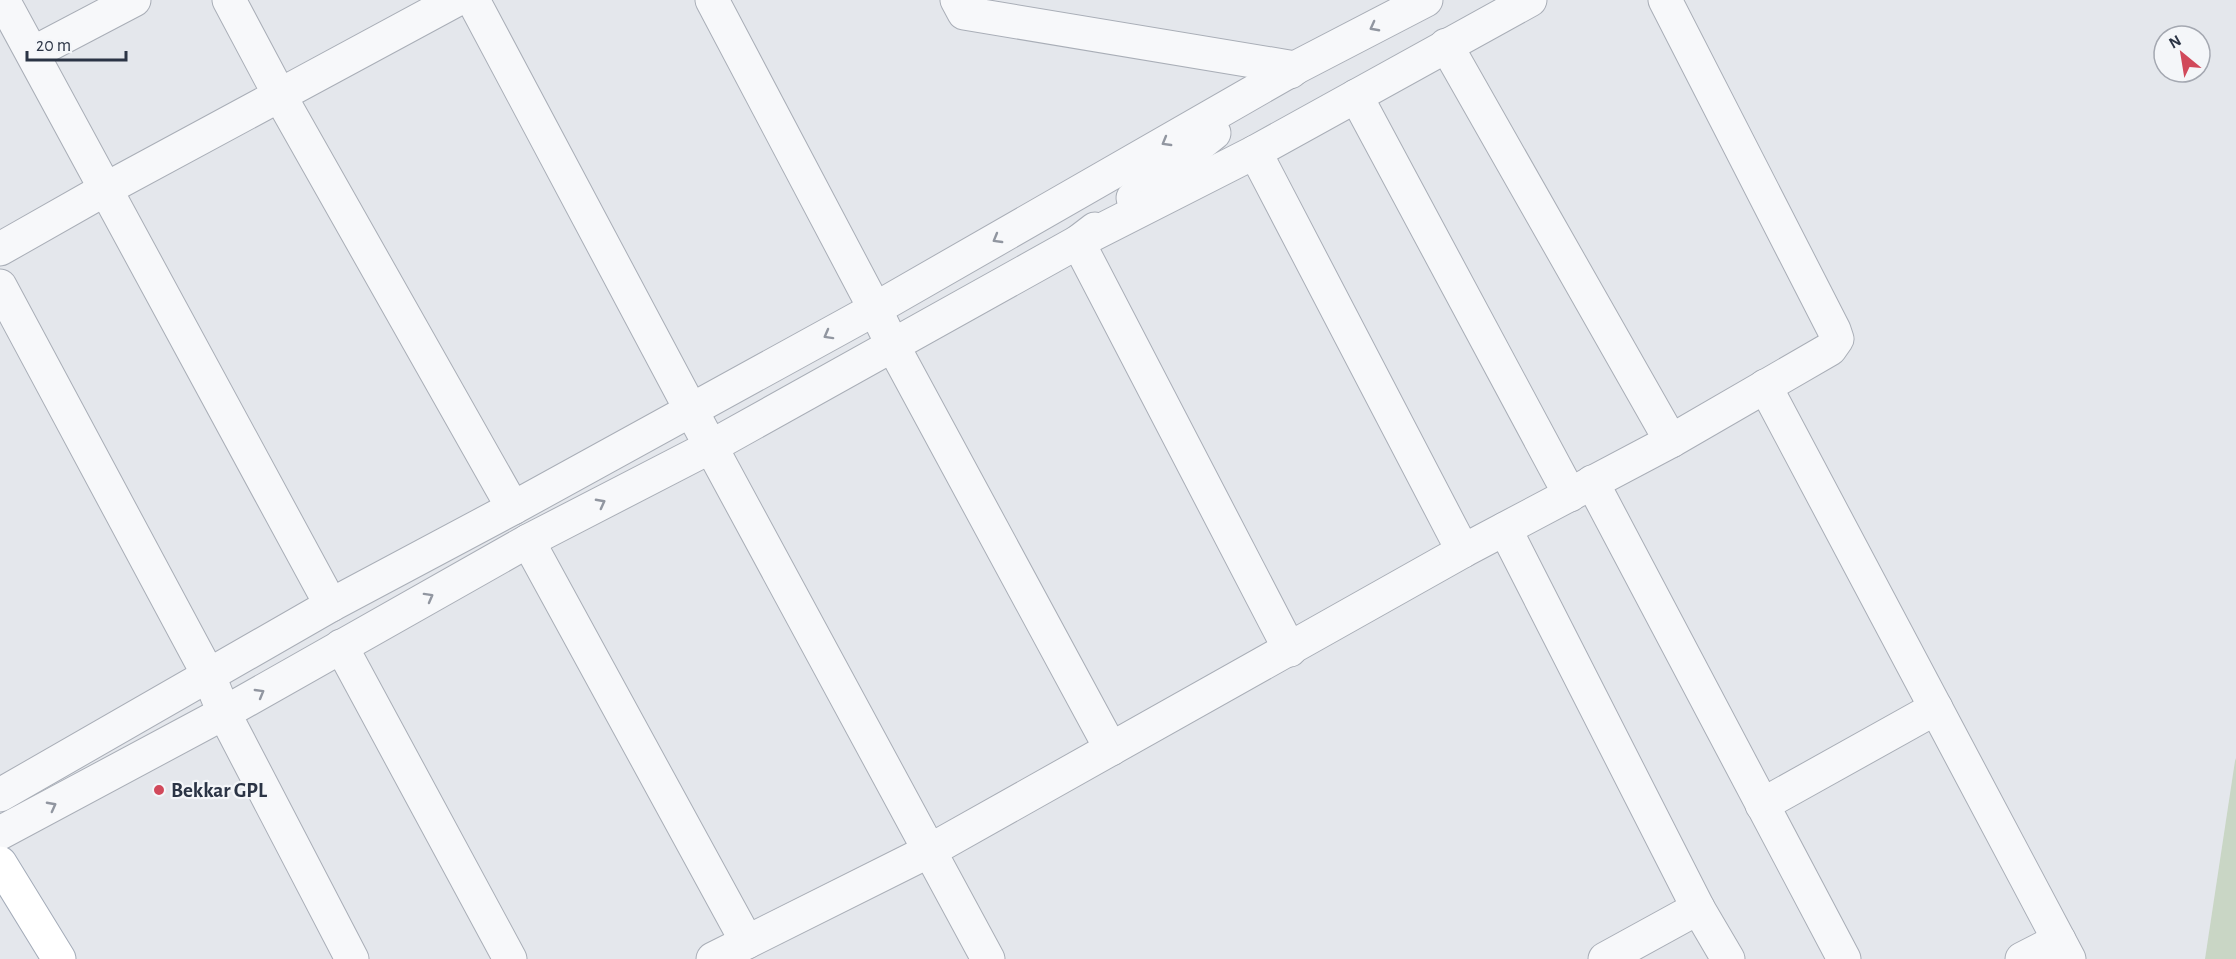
<svg xmlns="http://www.w3.org/2000/svg" width="2236" height="959" viewBox="0 0 2236 959" font-family="'Alegreya Sans',sans-serif">
	<style>
		.green { fill: #c9d6c5 }
		.lines { fill: none; stroke-linecap: round; stroke-linejoin: round }
		.minor-casing { stroke: #a9aeb7; stroke-width: 35 }
		.primary-casing { stroke: #a3abb8; stroke-width: 35 }
		.minor { stroke: #f7f8fa; stroke-width: 33 }
		.primary { stroke: #fff; stroke-width: 33 }
		.oneway { stroke: #9196a0 }
		.poi-dot { fill: #d1495b; stroke: #f4f6f9; stroke-width: 2 }
		.labels { text-anchor: middle; dominant-baseline: central; stroke-width: 4.5; stroke-linejoin: round; paint-order: stroke }
		.poi-label { font-size: 21px; font-weight: bold; fill: #2b3445; stroke: #f4f6f9; text-anchor: start }
	</style>
	<rect width="100%" height="100%" fill="#e4e7ec"/>
	<polygon class="green" points="2236,758 2236,959 2205,959 2235,761"/>
	<g class="lines">
		<defs>
			<g id="minor">
				<polyline points="3,0 331,605"/>
				<polyline points="229,0 280,96 513,508"/>
				<polyline points="473,0 691,410 988,959"/>
				<polyline points="712,0 875,309 892,344 1111,749"/>
				<polyline points="957,0 964,13 1295,68 1290,72"/>
				<polyline points="1446,45 1671,441"/>
				<polyline points="33,53 134,0"/>
				<polyline points="1356,96 1570,495"/>
				<polyline points="1255,152 1463,551"/>
				<polyline points="1133,198 1214,133"/>
				<polyline points="1095,229 1078,242 1290,650"/>
				<polyline points="0,249 104,190 456,0"/>
				<polyline points="0,286 209,676 224,713 352,959"/>
				<polyline points="1765,386 2069,959"/>
				<polyline points="1592,482 1844,959"/>
				<polyline points="1505,529 1698,908"/>
				<polyline points="528,541 747,942"/>
				<polyline points="341,646 510,959"/>
				<polyline points="0,795 331,605 513,508 875,309 1295,68 1426,0"/>
				<polyline points="1762,805 1936,708"/>
				<polyline points="0,833 224,713 528,541 712,446 1078,242 1255,152 1530,0"/>
				<polyline points="713,959 931,850 1463,551 1671,441 1830,349 1837,339 1834,330 1665,0"/>
				<polyline points="1605,959 1698,908 1728,959"/>
				<polyline points="2022,959 2059,940"/>
			</g>
			<polyline id="primary" points="0,863 59,959"/>
		</defs>
		<use href="#minor" class="minor-casing"/>
		<use href="#primary" class="primary-casing"/>
		<use href="#minor" class="minor"/>
		<use href="#primary" class="primary"/>
	</g>
	<defs><path id="oneway-chevron" d="M-2-3.5L2.5 0L-2 3.5" fill="none" stroke-width="1.6" stroke-linecap="round" stroke-linejoin="round" transform="scale(1.5)"/></defs>
	<g class="oneway">
		<use href="#oneway-chevron" transform="translate(1374 27) rotate(152)"/>
		<use href="#oneway-chevron" transform="translate(1166 142) rotate(150)"/>
		<use href="#oneway-chevron" transform="translate(997 239) rotate(150)"/>
		<use href="#oneway-chevron" transform="translate(828 335) rotate(151)"/>
		<use href="#oneway-chevron" transform="translate(601 503) rotate(-28)"/>
		<use href="#oneway-chevron" transform="translate(429 597) rotate(-29)"/>
		<use href="#oneway-chevron" transform="translate(260 693) rotate(-30)"/>
		<use href="#oneway-chevron" transform="translate(52 806) rotate(-28)"/>
	</g>
	<circle class="poi-dot" cx="159" cy="790" r="6"/>
	<g class="labels">
		<g class="poi-label">
			<text x="171" y="790">Bekkar GPL</text>
		</g>
	</g>
	<g transform="translate(2182 54) rotate(330)"><circle r="28" fill="#f4f6f9" stroke="#a4a8b1" stroke-width="1.5"/>
	<path d="M0-4.5L10 22L0 15L-10 22Z" fill="#d1495b"/>
	<text y="-9" font-size="16" font-weight="bold" text-anchor="middle" fill="#2b3445">N</text>
	</g>
	<path d="M27 51v9h99v-9" fill="none" stroke="#2b3445" stroke-width="3"/>
	<text x="36" y="51" font-size="18" fill="#2b3445" stroke="#f4f6f9" stroke-width="4.5" paint-order="stroke">20 m</text>
</svg>
